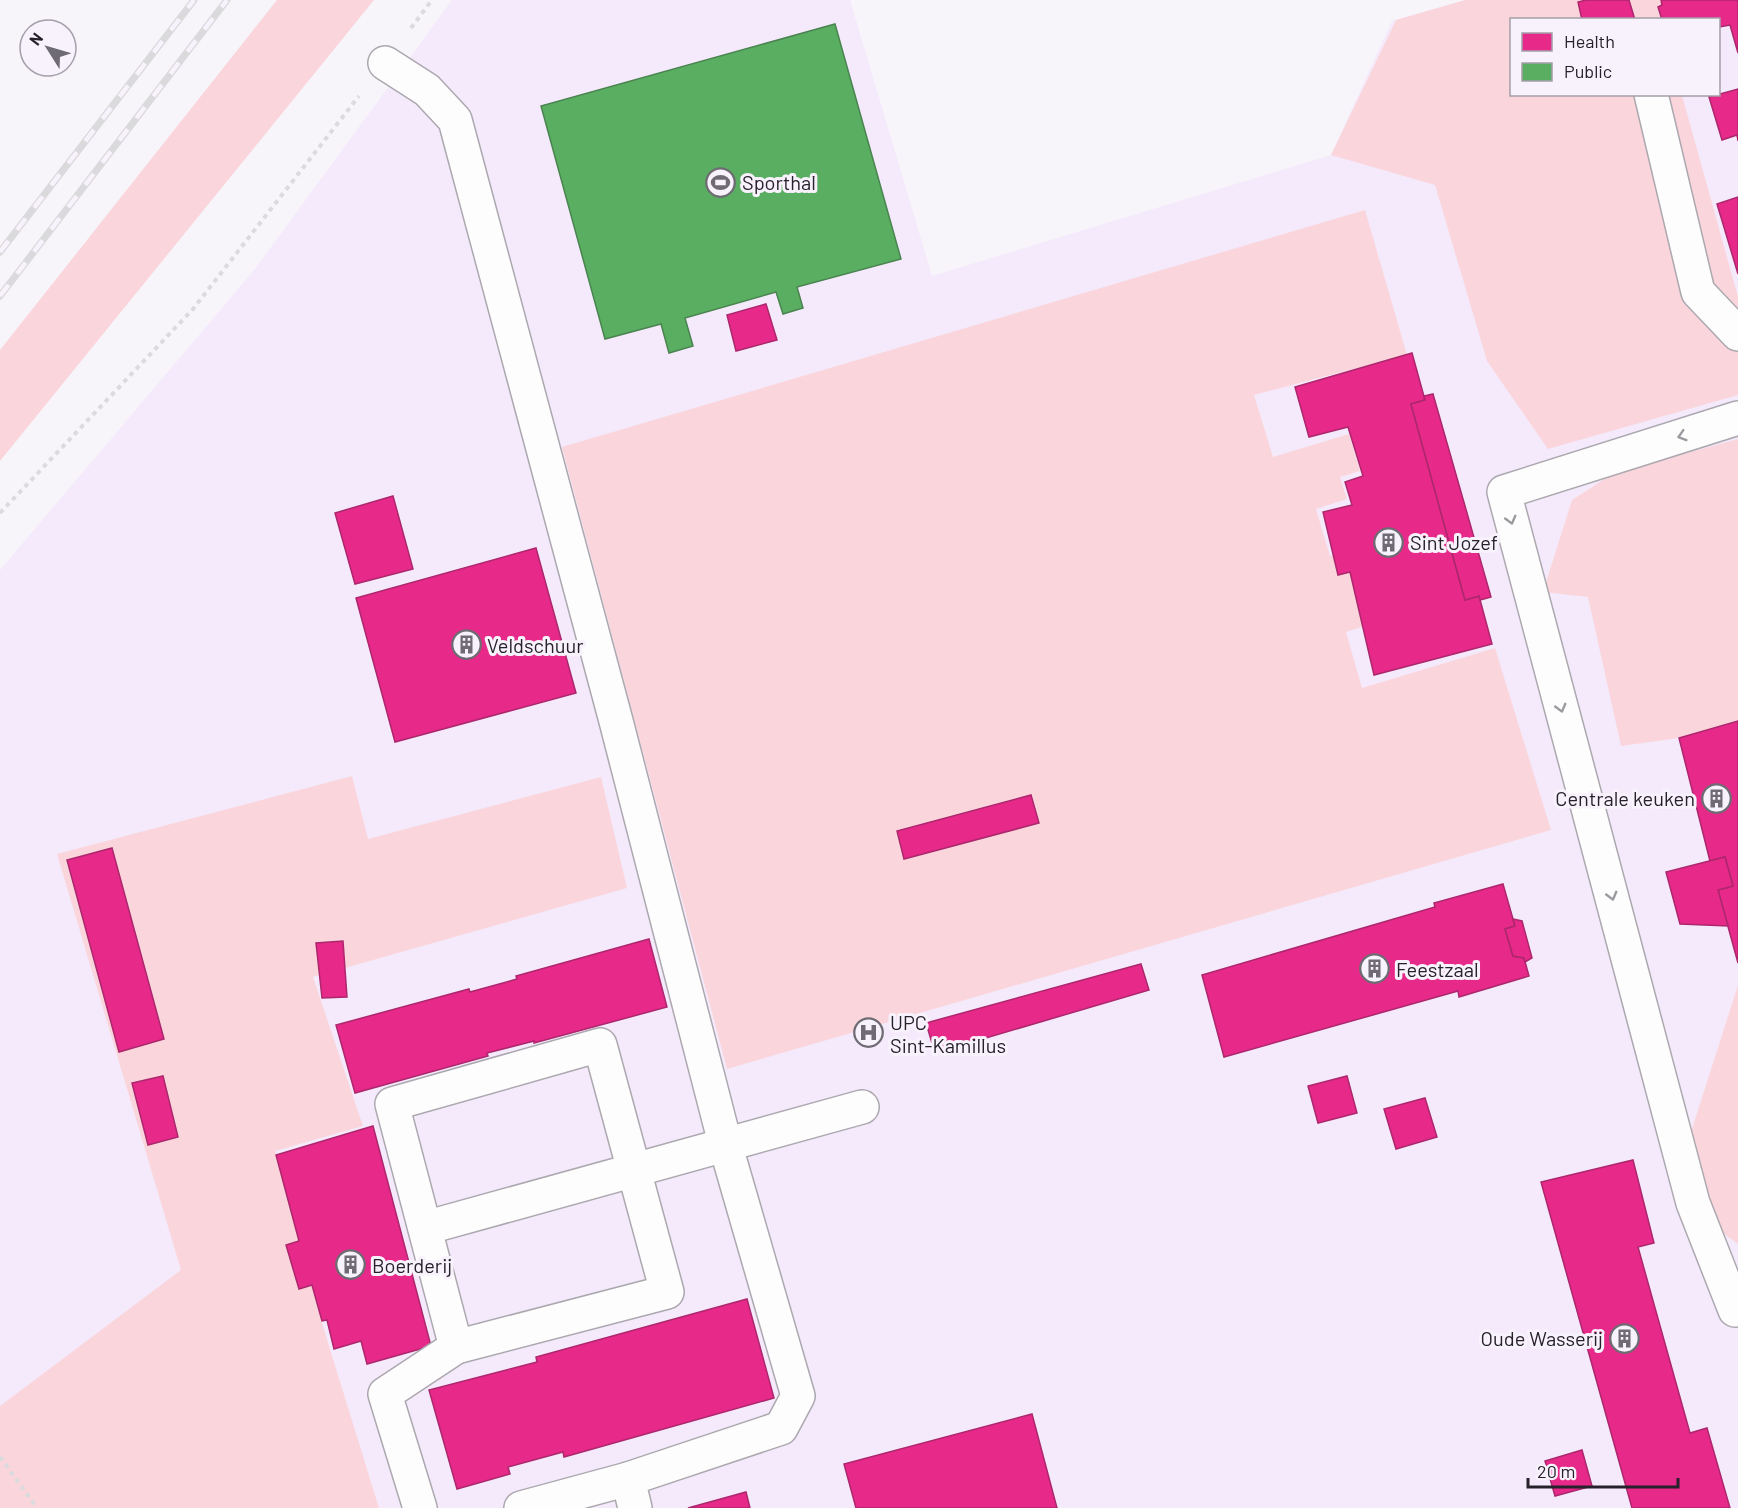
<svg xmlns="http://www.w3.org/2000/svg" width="1738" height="1508" font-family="Barlow,sans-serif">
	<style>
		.built { fill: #f4eafb; fill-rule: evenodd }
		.green { fill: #fad6dc }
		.health { fill: #e7298a; stroke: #ad276d; stroke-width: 1.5 }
		.public { fill: #5aae61; stroke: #4a8450; stroke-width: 1.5 }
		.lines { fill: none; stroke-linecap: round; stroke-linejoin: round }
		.minor-casing { stroke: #aca8af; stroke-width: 36 }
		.path { stroke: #dbdadc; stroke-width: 4; stroke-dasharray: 4.5 4.5; stroke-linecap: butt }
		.minor { stroke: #fefdfe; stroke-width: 33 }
		.rail-casing { stroke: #dad9db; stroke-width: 7 }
		.rail { stroke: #f8f2fc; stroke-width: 4.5; stroke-dasharray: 14; stroke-linecap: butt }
		.oneway { stroke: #9d9a9f }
		.labels { text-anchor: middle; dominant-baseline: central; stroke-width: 6; stroke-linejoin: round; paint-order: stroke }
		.poi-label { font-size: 20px; fill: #26212a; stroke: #f8f2fc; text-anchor: start }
	</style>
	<rect width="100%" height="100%" fill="#f7f4fa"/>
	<path class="built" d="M452 0H850L932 276 1331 155 1392 21 1465 0H1738V1508H9L0 1495V570L255 269ZM1512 20H1718V94H1512Z"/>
	<g class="green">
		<path d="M277 0H374L0 461V350Z"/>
		<path d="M1465 0H1661L1662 5 1658 7 1661 19 1512 20V94L1682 95 1738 297V395L1548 449 1487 361 1435 185 1331 155 1396 20Z"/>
		<path d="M1365 210 1407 355 1254 395 1273 457 1349 434 1360 471 1340 477 1347 499 1316 509 1330 556 1376 541 1399 615 1346 632 1362 688 1495 648 1551 830 727 1069 562 447Z"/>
		<path d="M1738 439V721L1679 738 1621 746 1588 597 1543 592 1572 500 1614 473Z"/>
		<path d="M352 776 368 839 601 777 627 888 313 977 363 1126 275 1151 325 1333 379 1508H0V1406L181 1270 57 854Z"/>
		<path d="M1738 985V1244L1716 1228 1691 1132Z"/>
	</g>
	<g class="health">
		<path d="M1586 0H1629L1635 20H1582L1578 2Z"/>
		<path d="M1661 0H1738V53L1730 25 1719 27 1718 32V20H1662L1658 7 1662 5Z"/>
		<path d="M1738 89V141L1737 135 1722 140 1709 97Z"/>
		<path d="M1738 197V274L1717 204Z"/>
		<path d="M766 304 777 340 736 351 727 315Z"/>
		<path d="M1412 353 1425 400 1411 404 1465 600 1479 596 1492 644 1374 675 1350 572 1338 575 1323 512 1352 505 1345 482 1363 476 1348 427 1309 437 1295 387Z"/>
		<path d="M1433 394 1491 597 1480 600 1479 596 1465 600 1411 404 1425 400 1424 396Z"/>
		<path d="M393 496 413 569 355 584 335 513Z"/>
		<path d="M536 548 576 693 395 742 356 598Z"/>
		<path d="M1738 721V963L1718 890 1733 886 1725 857 1710 861 1679 738Z"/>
		<path d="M1031 795 1039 823 904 859 897 831Z"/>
		<path d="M112 848 164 1039 119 1052 67 860Z"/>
		<path d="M1725 857 1733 886 1718 890 1728 926 1680 924 1666 872Z"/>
		<path d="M1503 884 1515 926 1505 929 1513 956 1524 958 1529 976 1459 997 1458 991 1224 1057 1202 975 1435 907 1434 903Z"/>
		<path d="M1513 919 1522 921 1532 958 1525 962 1524 958 1513 956 1505 929 1515 926Z"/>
		<path d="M649 939 667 1007 534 1043V1041L487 1053 488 1056 355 1093 336 1025 469 989 470 992 517 979 516 976Z"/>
		<path d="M343 941 347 997 322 998 316 943Z"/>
		<path d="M1141 964 1149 990 935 1053 926 1023Z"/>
		<path d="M163 1076 178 1137 148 1145 132 1083Z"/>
		<path d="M1347 1076 1357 1113 1318 1123 1308 1086Z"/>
		<path d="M1425 1098 1437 1137 1396 1149 1384 1109Z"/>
		<path d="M373 1126 431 1346 367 1364 361 1341 334 1349 327 1320 322 1321 312 1285 299 1289 286 1245 299 1241 276 1155Z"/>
		<path d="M1633 1160 1654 1243 1638 1247 1690 1433 1707 1428 1730 1508H1632L1541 1182Z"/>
		<path d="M747 1299 774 1398 564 1457 563 1452 508 1467 510 1474 457 1489 429 1390 537 1362 536 1357Z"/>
		<path d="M1032 1414 1057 1508H856L844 1464Z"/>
		<path d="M1582 1450 1592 1486 1555 1496 1545 1461Z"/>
		<path d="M746 1492 750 1508H688Z"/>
	</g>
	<path class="public" d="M835 24 901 259 797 287 803 308 783 314 776 292 685 318 693 346 669 353 661 324 605 339 541 106Z"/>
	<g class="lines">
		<defs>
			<g id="minor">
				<path d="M385 63 427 90 455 120 616 721 726 1147 798 1396 781 1428 628 1479 635 1508"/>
				<path d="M1651 94 1698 292 1738 334"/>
				<path d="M1738 418 1504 492 1693 1203 1735 1310 1738 1309"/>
				<path d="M600 1045 667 1292 456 1347 392 1104Z"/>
				<path d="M425 1228 862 1107"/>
				<path d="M420 1508 385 1394 456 1347"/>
				<path d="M521 1508 628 1479"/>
			</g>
		</defs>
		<use href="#minor" class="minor-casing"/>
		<g class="path">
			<path d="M411 28 432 0"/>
			<path d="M0 513 193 309 359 96"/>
			<path d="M0 1457 37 1508"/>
		</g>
		<use href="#minor" class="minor"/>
		<defs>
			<g id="rail">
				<path d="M0 252 194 0"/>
				<path d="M0 296 227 0"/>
			</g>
		</defs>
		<use href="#rail" class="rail-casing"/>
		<use href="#rail" class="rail"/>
	</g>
	<defs><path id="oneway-chevron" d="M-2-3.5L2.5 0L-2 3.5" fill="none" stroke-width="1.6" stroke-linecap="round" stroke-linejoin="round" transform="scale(1.5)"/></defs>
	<g class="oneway">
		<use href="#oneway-chevron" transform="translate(1682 436) rotate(163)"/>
		<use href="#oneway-chevron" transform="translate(1511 520) rotate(75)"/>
		<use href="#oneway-chevron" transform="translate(1561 708) rotate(75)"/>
		<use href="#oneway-chevron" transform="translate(1612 896) rotate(75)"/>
	</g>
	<defs>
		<symbol id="stadium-ring" viewBox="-11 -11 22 22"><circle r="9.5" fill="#f8f2fc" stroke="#6f6b73" stroke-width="1.5"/><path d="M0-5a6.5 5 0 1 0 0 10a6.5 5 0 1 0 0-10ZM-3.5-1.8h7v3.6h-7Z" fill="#6f6b73"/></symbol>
		<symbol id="building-ring" viewBox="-11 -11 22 22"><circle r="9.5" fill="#f8f2fc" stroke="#6f6b73" stroke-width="1.5"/><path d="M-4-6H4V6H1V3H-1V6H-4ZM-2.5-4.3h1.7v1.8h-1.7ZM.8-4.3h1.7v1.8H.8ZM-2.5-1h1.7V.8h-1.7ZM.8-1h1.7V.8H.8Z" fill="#6f6b73"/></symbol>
		<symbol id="hospital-ring" viewBox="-11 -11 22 22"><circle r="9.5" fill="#f8f2fc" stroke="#6f6b73" stroke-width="1.5"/><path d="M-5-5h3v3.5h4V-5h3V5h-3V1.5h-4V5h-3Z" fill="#6f6b73"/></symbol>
	</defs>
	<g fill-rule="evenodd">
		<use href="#stadium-ring" x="704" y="166" width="33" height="33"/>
		<use href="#building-ring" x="1372" y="526" width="33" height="33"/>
		<use href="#building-ring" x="450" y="628" width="33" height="33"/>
		<use href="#building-ring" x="1700" y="782" width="33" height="33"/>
		<use href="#building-ring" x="1358" y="952" width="33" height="33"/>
		<use href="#hospital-ring" x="852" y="1016" width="33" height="33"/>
		<use href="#building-ring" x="334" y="1248" width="33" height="33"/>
		<use href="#building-ring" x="1608" y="1322" width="33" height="33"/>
	</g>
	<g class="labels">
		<g class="poi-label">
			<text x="742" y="182">Sporthal</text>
			<text x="1410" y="542">Sint Jozef</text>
			<text x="487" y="645">Veldschuur</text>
			<text x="1695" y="798" text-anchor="end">Centrale keuken</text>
			<text x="1396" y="969">Feestzaal</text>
			<text x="890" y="1022">UPC<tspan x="890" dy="23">Sint-Kamillus</tspan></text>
			<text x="372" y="1265">Boerderij</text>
			<text x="1603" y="1338" text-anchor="end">Oude Wasserij</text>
		</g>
	</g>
	<rect x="1510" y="18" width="210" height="78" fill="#f8f2fc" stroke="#a49ea8" stroke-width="1.5"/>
	<rect x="1522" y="33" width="30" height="18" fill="#e7298a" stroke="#a49ea8" stroke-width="1.5"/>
	<text x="1564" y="48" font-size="18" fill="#26212a">Health</text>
	<rect x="1522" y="63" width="30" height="18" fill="#5aae61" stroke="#a49ea8" stroke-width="1.5"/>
	<text x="1564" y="78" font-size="18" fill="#26212a">Public</text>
	<g transform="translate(48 48) rotate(307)"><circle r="28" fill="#f8f2fc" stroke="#a49ea8" stroke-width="1.5"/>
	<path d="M0-4.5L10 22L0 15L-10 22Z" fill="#6f6b73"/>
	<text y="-9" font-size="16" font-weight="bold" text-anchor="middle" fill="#26212a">N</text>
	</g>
	<path d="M1528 1478v9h150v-9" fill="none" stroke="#26212a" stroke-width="3"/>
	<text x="1537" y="1478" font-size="18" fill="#26212a" stroke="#f8f2fc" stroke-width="4.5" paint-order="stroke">20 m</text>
</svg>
